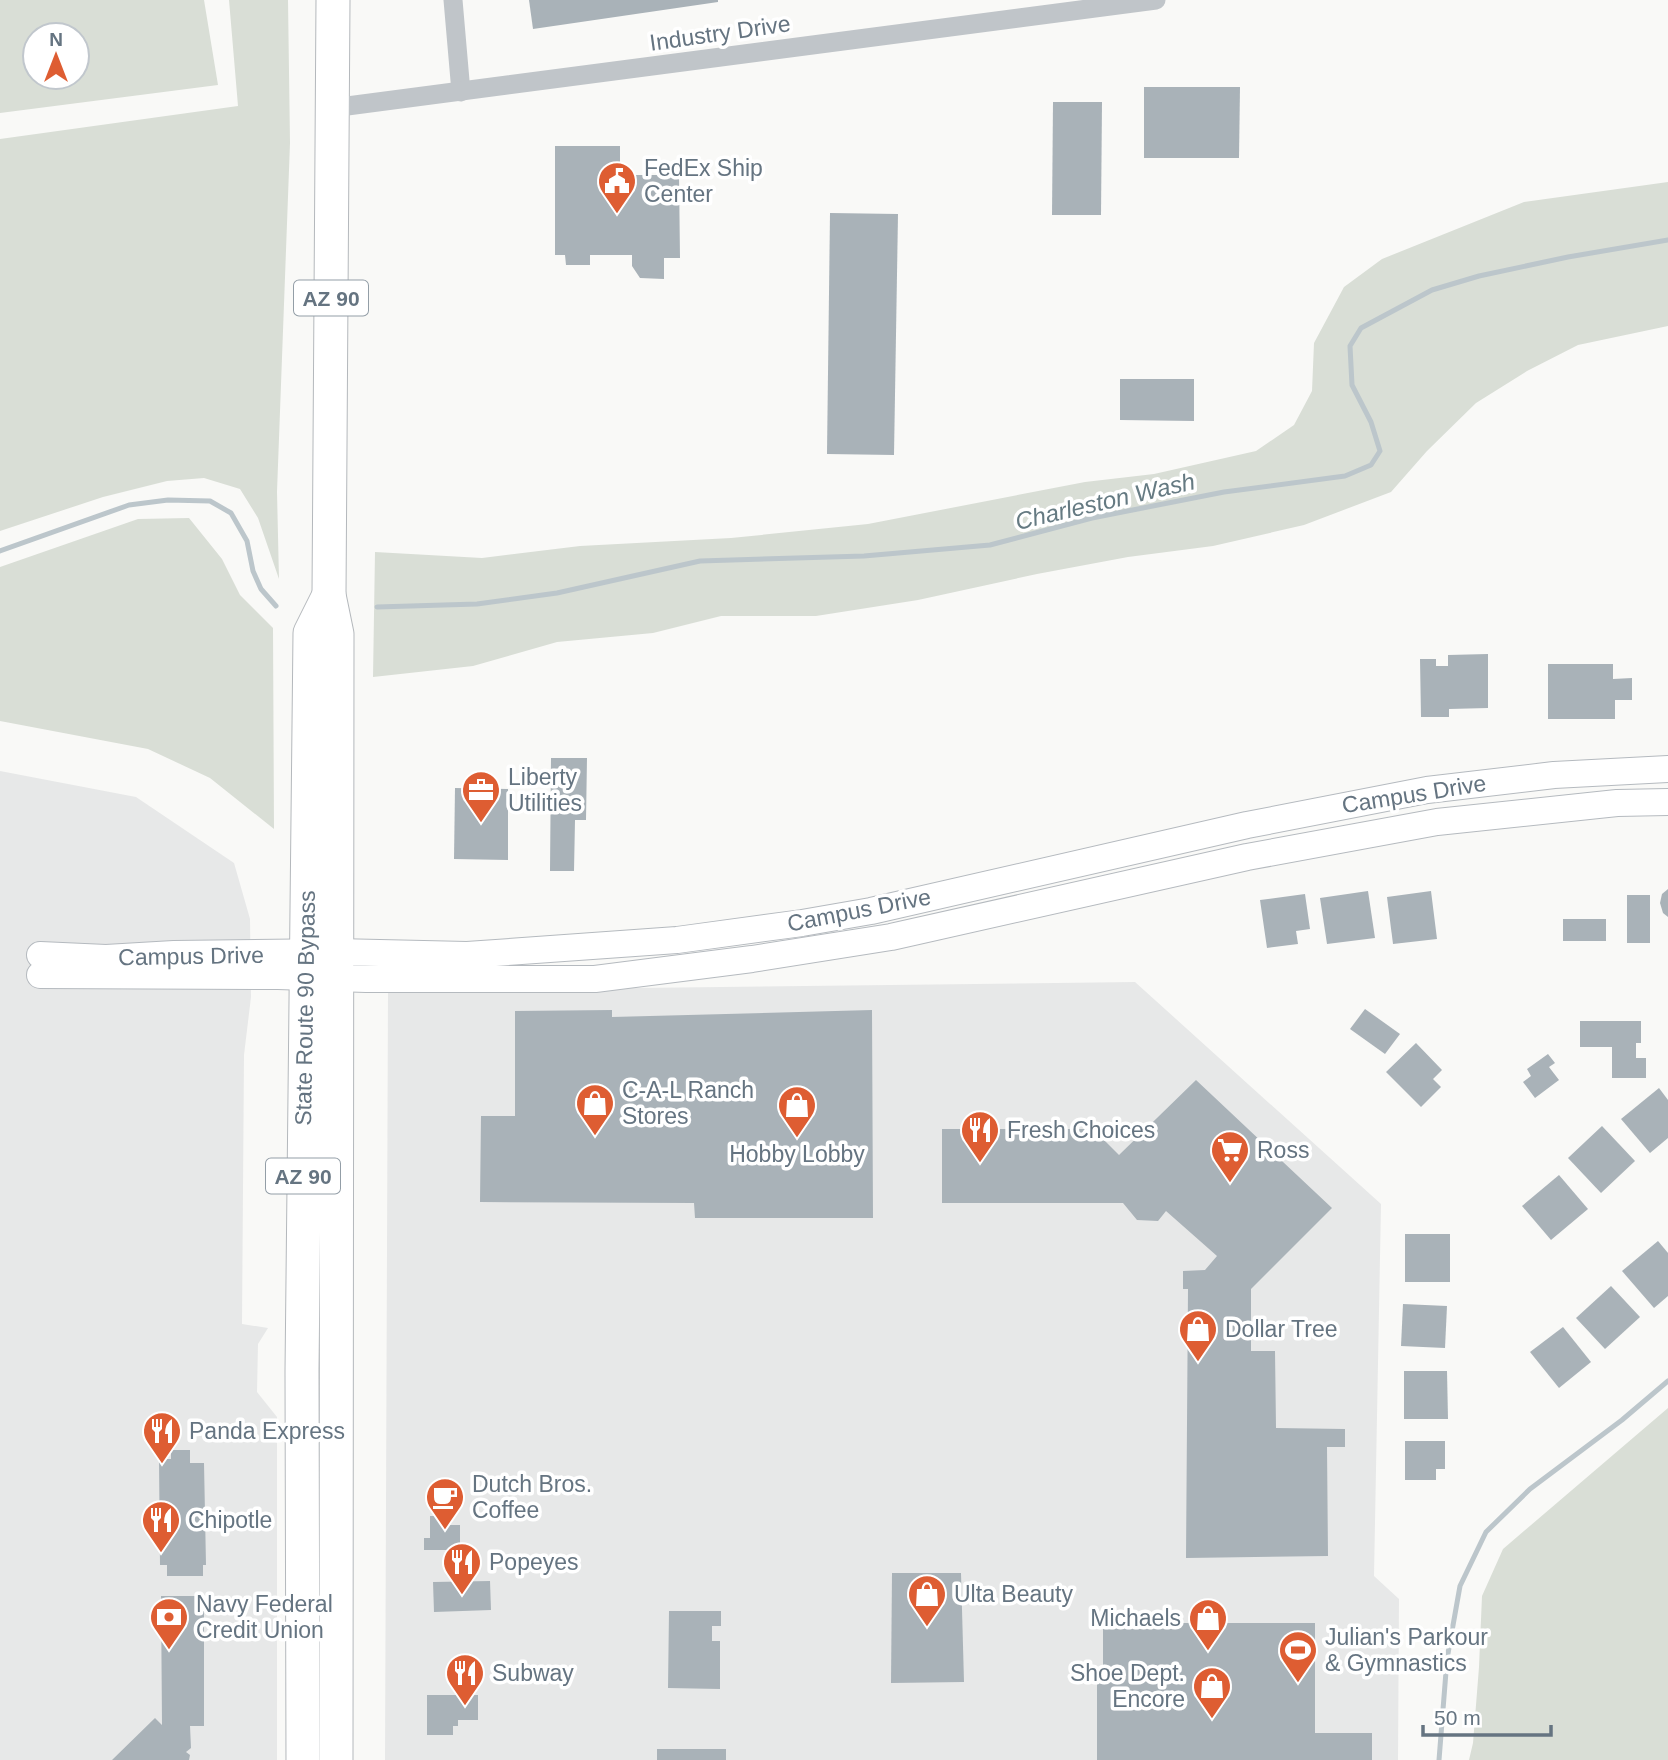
<svg xmlns="http://www.w3.org/2000/svg" width="1668" height="1760" font-family="Arial,sans-serif">
	<style>
		.built { fill: #e7e8e8 }
		.green { fill: #d9ded6; fill-rule: evenodd }
		.lines { fill: none; stroke-linecap: round; stroke-linejoin: round }
		.stream { stroke: #bcc6cb; stroke-width: 5 }
		.building { fill: #a9b2b8 }
		.secondary-casing { stroke: #b5babf; stroke-width: 28 }
		.highway-casing { stroke: #b4b8bc; stroke-width: 35 }
		.street { stroke: #c0c5c9; stroke-width: 19 }
		.secondary { stroke: #fff; stroke-width: 26 }
		.highway { stroke: #fff; stroke-width: 33 }
		.labels { text-anchor: middle; dominant-baseline: central; stroke-width: 7; stroke-linejoin: round; paint-order: stroke }
		.shield { fill: #fff; stroke: #939ea7; stroke-width: 2 }
		.shield-label { font-size: 21px; font-weight: bold; fill: #657481 }
		.street-label { font-size: 23px; fill: #657481; stroke: #fff }
		.poi-label { font-size: 23px; fill: #657481; stroke: #fff; text-anchor: start }
		.water-label { font-size: 24px; font-style: italic; fill: #657a82; stroke: #fff }
	</style>
	<rect width="100%" height="100%" fill="#f9f9f7"/>
	<g class="built">
		<path d="M0 771 136 797 234 863 250 919 251 997 244 1055 242 1324 268 1328 258 1344 257 1392 277 1417V1760H0Z"/>
		<path d="M1135 982 1381 1204 1374 1576 1399 1599 1398 1760H385L388 991Z"/>
	</g>
	<g class="green">
		<path d="M0 0H204L218 85 0 113ZM35 35H77V77H35Z"/>
		<path d="M229 0H288L290 143 277 492 279 579 258 518 240 489 204 478 167 481 103 497 0 531V139L238 106Z"/>
		<path d="M1668 182V326L1578 345 1527 371 1476 403 1427 451 1391 492 1304 525 1213 546 1128 557 1037 574 918 600 816 616H721L653 633 557 642 473 666 373 677 375 552 482 558 580 546 731 538 868 524 1085 482 1154 474 1256 451 1294 425 1312 391 1314 343 1344 287 1382 259 1524 202Z"/>
		<path d="M189 518 222 559 240 595 273 628 274 829 210 778 148 749 0 721V567L138 519Z"/>
		<path d="M1668 1408V1760H1469L1473 1743 1479 1667 1482 1596 1503 1549Z"/>
	</g>
	<g class="lines">
		<g class="stream">
			<path d="M0 551 129 505 168 500 210 501 231 513 247 541 253 571 261 589 276 606"/>
			<path d="M377 607 477 604 557 593 700 561 864 556 990 545 1092 518 1224 492 1345 476 1371 465 1380 451 1371 422 1352 385 1350 346 1361 328 1432 290 1479 276 1568 257 1668 240"/>
			<path d="M1439 1760 1447 1659 1460 1586 1486 1532 1530 1489 1622 1420 1668 1381"/>
		</g>
	</g>
	<g class="building">
		<path d="M529 0H718V2L533 29Z"/>
		<path d="M1144 87H1240L1239 158H1144Z"/>
		<path d="M1053 102H1102L1101 215H1052Z"/>
		<path d="M555 146H620V175H679L680 258H664V279L640 278 632 266V255H590V265H566L565 255H555Z"/>
		<path d="M830 213 898 214 894 455 827 454Z"/>
		<path d="M1120 379H1194V421L1120 420Z"/>
		<path d="M1488 654V708L1449 709V717H1421L1420 659H1436V666H1448V655Z"/>
		<path d="M1548 664H1613V679L1632 678V700H1615V719H1548Z"/>
		<path d="M551 758H587L586 820H575L574 871H550Z"/>
		<path d="M455 788 508 789V860L454 859Z"/>
		<path d="M1668 889V917L1663 913 1660 903 1662 894Z"/>
		<path d="M1368 891 1375 938 1327 944 1320 898Z"/>
		<path d="M1431 891 1437 939 1393 944 1387 897Z"/>
		<path d="M1305 894 1310 929 1296 931 1298 944 1267 948 1260 900Z"/>
		<rect x="1627" y="895" width="23" height="48"/>
		<rect x="1563" y="919" width="43" height="22"/>
		<path d="M1365 1009 1400 1034 1385 1054 1350 1029Z"/>
		<path d="M612 1010V1017L872 1010 873 1218H695L694 1203 480 1202 481 1116H515V1011Z"/>
		<path d="M1580 1021H1641V1043H1636V1058H1646V1078H1612V1047H1580Z"/>
		<path d="M1416 1043 1442 1070 1433 1079 1441 1087 1421 1107 1386 1072Z"/>
		<path d="M1548 1054 1555 1063 1549 1067 1559 1080 1535 1098 1523 1082 1531 1076 1527 1069Z"/>
		<path d="M1196 1080 1332 1208 1251 1289V1351H1275L1276 1428 1345 1429V1447H1327L1328 1556 1186 1558 1188 1289H1183V1271L1205 1270 1217 1256 1166 1211 1158 1221 1137 1220 1123 1203H942V1129H1093L1119 1155Z"/>
		<path d="M1659 1088 1668 1100V1138L1650 1153 1621 1119Z"/>
		<path d="M1602 1126 1635 1161 1601 1193 1568 1158Z"/>
		<path d="M1559 1175 1588 1209 1551 1240 1522 1206Z"/>
		<rect x="1405" y="1234" width="45" height="48"/>
		<path d="M1658 1241 1668 1253V1296L1654 1308 1622 1271Z"/>
		<path d="M1611 1286 1640 1317 1605 1349 1576 1318Z"/>
		<path d="M1403 1304 1447 1306 1445 1348 1401 1346Z"/>
		<path d="M1563 1327 1591 1362 1559 1388 1530 1352Z"/>
		<path d="M1404 1371H1447L1448 1419H1404Z"/>
		<path d="M1405 1441H1445V1469H1436V1480H1405Z"/>
		<path d="M171 1450H190V1463H204L206 1565H203V1576H167V1565H160L159 1459H171Z"/>
		<path d="M430 1516H446V1525H460V1546H450V1550H424V1538H430Z"/>
		<path d="M892 1573H961L964 1682 891 1683Z"/>
		<path d="M490 1581 491 1610 434 1612 433 1582Z"/>
		<path d="M161 1596H204V1726H190L191 1748 186 1752 190 1755 189 1760H112L155 1718 162 1725Z"/>
		<path d="M669 1611H721V1626H712V1641H720V1689L668 1688Z"/>
		<path d="M1103 1623H1315V1733H1372V1760H1097V1672H1103Z"/>
		<path d="M427 1695H478V1720H458V1726H453V1735H427Z"/>
		<rect x="657" y="1749" width="69" height="11"/>
	</g>
	<g class="lines">
		<defs>
			<g id="secondary">
				<path d="M40 955 106 958 174 954 336 952 467 955 677 940 802 923 871 911 1247 825 1427 790 1554 775 1668 769"/>
				<path d="M40 975 278 976 366 979H595L752 959 891 937 1247 857 1437 822 1617 803 1668 802"/>
			</g>
			<g id="highway">
				<path d="M333 0 329 595 337 634 336 1760"/>
				<path d="M303 1760 302 1371 310 633 329 595"/>
			</g>
		</defs>
		<use href="#secondary" class="secondary-casing"/>
		<use href="#highway" class="highway-casing"/>
		<g class="street">
			<path d="M453 0 461 92"/>
			<path d="M332 108 1156 0"/>
		</g>
		<use href="#secondary" class="secondary"/>
		<use href="#highway" class="highway"/>
	</g>
	<defs>
		<symbol id="civic-pin" viewBox="-11 -11 22 30"><path d="M0 17L-7.5 6A9.5 9.5 0 1 1 7.5 6Z" fill="#de5d32" stroke="#fff"/><path d="M-.6-6.5H3V-4.5H.6V-3L4-1V1h2V6H-6V1h2V-1L-.6-3ZM-1.2 2.5V6h2.4V2.5Z" fill="#fff"/></symbol>
		<symbol id="office-pin" viewBox="-11 -11 22 30"><path d="M0 17L-7.5 6A9.5 9.5 0 1 1 7.5 6Z" fill="#de5d32" stroke="#fff"/><path d="M-6-3h4V-5.5h4V-3h4V5H-6ZM-1-4.5V-3h2v-1.5ZM-6 0V1H6V0Z" fill="#fff"/></symbol>
		<symbol id="shop-pin" viewBox="-11 -11 22 30"><path d="M0 17L-7.5 6A9.5 9.5 0 1 1 7.5 6Z" fill="#de5d32" stroke="#fff"/><path d="M-5-2.5h2.3a2.7 3.5 0 0 1 5.4 0H5L5.5 6h-11ZM-1.5-2.5h3a1.5 2.3 0 0 0-3 0Z" fill="#fff"/></symbol>
		<symbol id="restaurant-pin" viewBox="-11 -11 22 30"><path d="M0 17L-7.5 6A9.5 9.5 0 1 1 7.5 6Z" fill="#de5d32" stroke="#fff"/><path d="M-5-6h1v4h1v-4h1v4h1v-4h1v5L-1.5 .5V6h-2V.5L-5-1ZM5-6V6H3V1.5H1.5Q1.5-4 5-6Z" fill="#fff"/></symbol>
		<symbol id="supermarket-pin" viewBox="-11 -11 22 30"><path d="M0 17L-7.5 6A9.5 9.5 0 1 1 7.5 6Z" fill="#de5d32" stroke="#fff"/><path d="M-6-5.5h2.5l.6 2H6L4.5 2H-2.5L-4.4-4H-6ZM-1.5 3.2a1.3 1.3 0 1 0 .1 0ZM3 3.2a1.3 1.3 0 1 0 .1 0Z" fill="#fff"/></symbol>
		<symbol id="cafe-pin" viewBox="-11 -11 22 30"><path d="M0 17L-7.5 6A9.5 9.5 0 1 1 7.5 6Z" fill="#de5d32" stroke="#fff"/><path d="M-5.5-4.5H6V0H3Q3 3.5 0 3.5H-2.5Q-5.5 3.5-5.5 0ZM3-3.2v2h1.7v-2ZM-6 4.5H4V6H-6Z" fill="#fff"/></symbol>
		<symbol id="bank-pin" viewBox="-11 -11 22 30"><path d="M0 17L-7.5 6A9.5 9.5 0 1 1 7.5 6Z" fill="#de5d32" stroke="#fff"/><path d="M-6-4H6V4H-6ZM0-2.3a2.3 2.3 0 1 0 0 4.6a2.3 2.3 0 1 0 0-4.6Z" fill="#fff"/></symbol>
		<symbol id="stadium-pin" viewBox="-11 -11 22 30"><path d="M0 17L-7.5 6A9.5 9.5 0 1 1 7.5 6Z" fill="#de5d32" stroke="#fff"/><path d="M0-5a6.5 5 0 1 0 0 10a6.5 5 0 1 0 0-10ZM-3.5-1.8h7v3.6h-7Z" fill="#fff"/></symbol>
	</defs>
	<g fill-rule="evenodd">
		<use href="#civic-pin" x="595" y="159" width="44" height="60"/>
		<use href="#office-pin" x="459" y="768" width="44" height="60"/>
		<use href="#shop-pin" x="573" y="1081" width="44" height="60"/>
		<use href="#shop-pin" x="775" y="1083" width="44" height="60"/>
		<use href="#restaurant-pin" x="958" y="1108" width="44" height="60"/>
		<use href="#supermarket-pin" x="1208" y="1128" width="44" height="60"/>
		<use href="#shop-pin" x="1176" y="1307" width="44" height="60"/>
		<use href="#restaurant-pin" x="140" y="1409" width="44" height="60"/>
		<use href="#cafe-pin" x="423" y="1475" width="44" height="60"/>
		<use href="#restaurant-pin" x="139" y="1498" width="44" height="60"/>
		<use href="#restaurant-pin" x="440" y="1540" width="44" height="60"/>
		<use href="#shop-pin" x="905" y="1572" width="44" height="60"/>
		<use href="#bank-pin" x="147" y="1595" width="44" height="60"/>
		<use href="#shop-pin" x="1186" y="1596" width="44" height="60"/>
		<use href="#stadium-pin" x="1276" y="1628" width="44" height="60"/>
		<use href="#restaurant-pin" x="443" y="1651" width="44" height="60"/>
		<use href="#shop-pin" x="1190" y="1664" width="44" height="60"/>
	</g>
	<g class="labels">
		<g class="shield">
			<rect x="294" y="280.5" width="74" height="35" rx="5"/>
			<rect x="266" y="1158.5" width="74" height="35" rx="5"/>
		</g>
		<g class="shield-label">
			<text x="331" y="298">AZ 90</text>
			<text x="303" y="1176">AZ 90</text>
		</g>
		<g class="street-label">
			<text transform="translate(720 33) rotate(-8)">Industry Drive</text>
			<text transform="translate(1414 794) rotate(-9)">Campus Drive</text>
			<text transform="translate(859 910) rotate(-11)">Campus Drive</text>
			<text transform="translate(191 956) rotate(-1)">Campus Drive</text>
			<text transform="translate(305 1008) rotate(-89)">State Route 90 Bypass</text>
		</g>
		<g class="poi-label">
			<text x="644" y="168">FedEx Ship<tspan x="644" dy="26">Center</tspan></text>
			<text x="508" y="777">Liberty<tspan x="508" dy="26">Utilities</tspan></text>
			<text x="622" y="1090">C-A-L Ranch<tspan x="622" dy="26">Stores</tspan></text>
			<text x="1007" y="1130">Fresh Choices</text>
			<text x="1257" y="1150">Ross</text>
			<text x="797" y="1154" text-anchor="middle">Hobby Lobby</text>
			<text x="1225" y="1329">Dollar Tree</text>
			<text x="189" y="1431">Panda Express</text>
			<text x="472" y="1484">Dutch Bros.<tspan x="472" dy="26">Coffee</tspan></text>
			<text x="188" y="1520">Chipotle</text>
			<text x="489" y="1562">Popeyes</text>
			<text x="954" y="1594">Ulta Beauty</text>
			<text x="196" y="1604">Navy Federal<tspan x="196" dy="26">Credit Union</tspan></text>
			<text x="1181" y="1618" text-anchor="end">Michaels</text>
			<text x="1325" y="1637">Julian's Parkour<tspan x="1325" dy="26">&amp; Gymnastics</tspan></text>
			<text x="492" y="1673">Subway</text>
			<text x="1185" y="1673" text-anchor="end">Shoe Dept.<tspan x="1185" dy="26">Encore</tspan></text>
		</g>
		<g class="water-label">
			<text transform="translate(1105 501) rotate(-13)">Charleston Wash</text>
		</g>
	</g>
	<g transform="translate(56 56)"><circle r="33" fill="#ffffff" stroke="#c1c7cd" stroke-width="2"/>
	<path d="M0-5L12 26L0 18L-12 26Z" fill="#de5d32"/>
	<text y="-10" font-size="19" font-weight="bold" text-anchor="middle" fill="#657481">N</text>
	</g>
	<path d="M1423 1725v10h128v-10" fill="none" stroke="#657481" stroke-width="3.5"/>
	<text x="1434" y="1725" font-size="21" fill="#657481" stroke="#ffffff" stroke-width="5" paint-order="stroke">50 m</text>
</svg>
